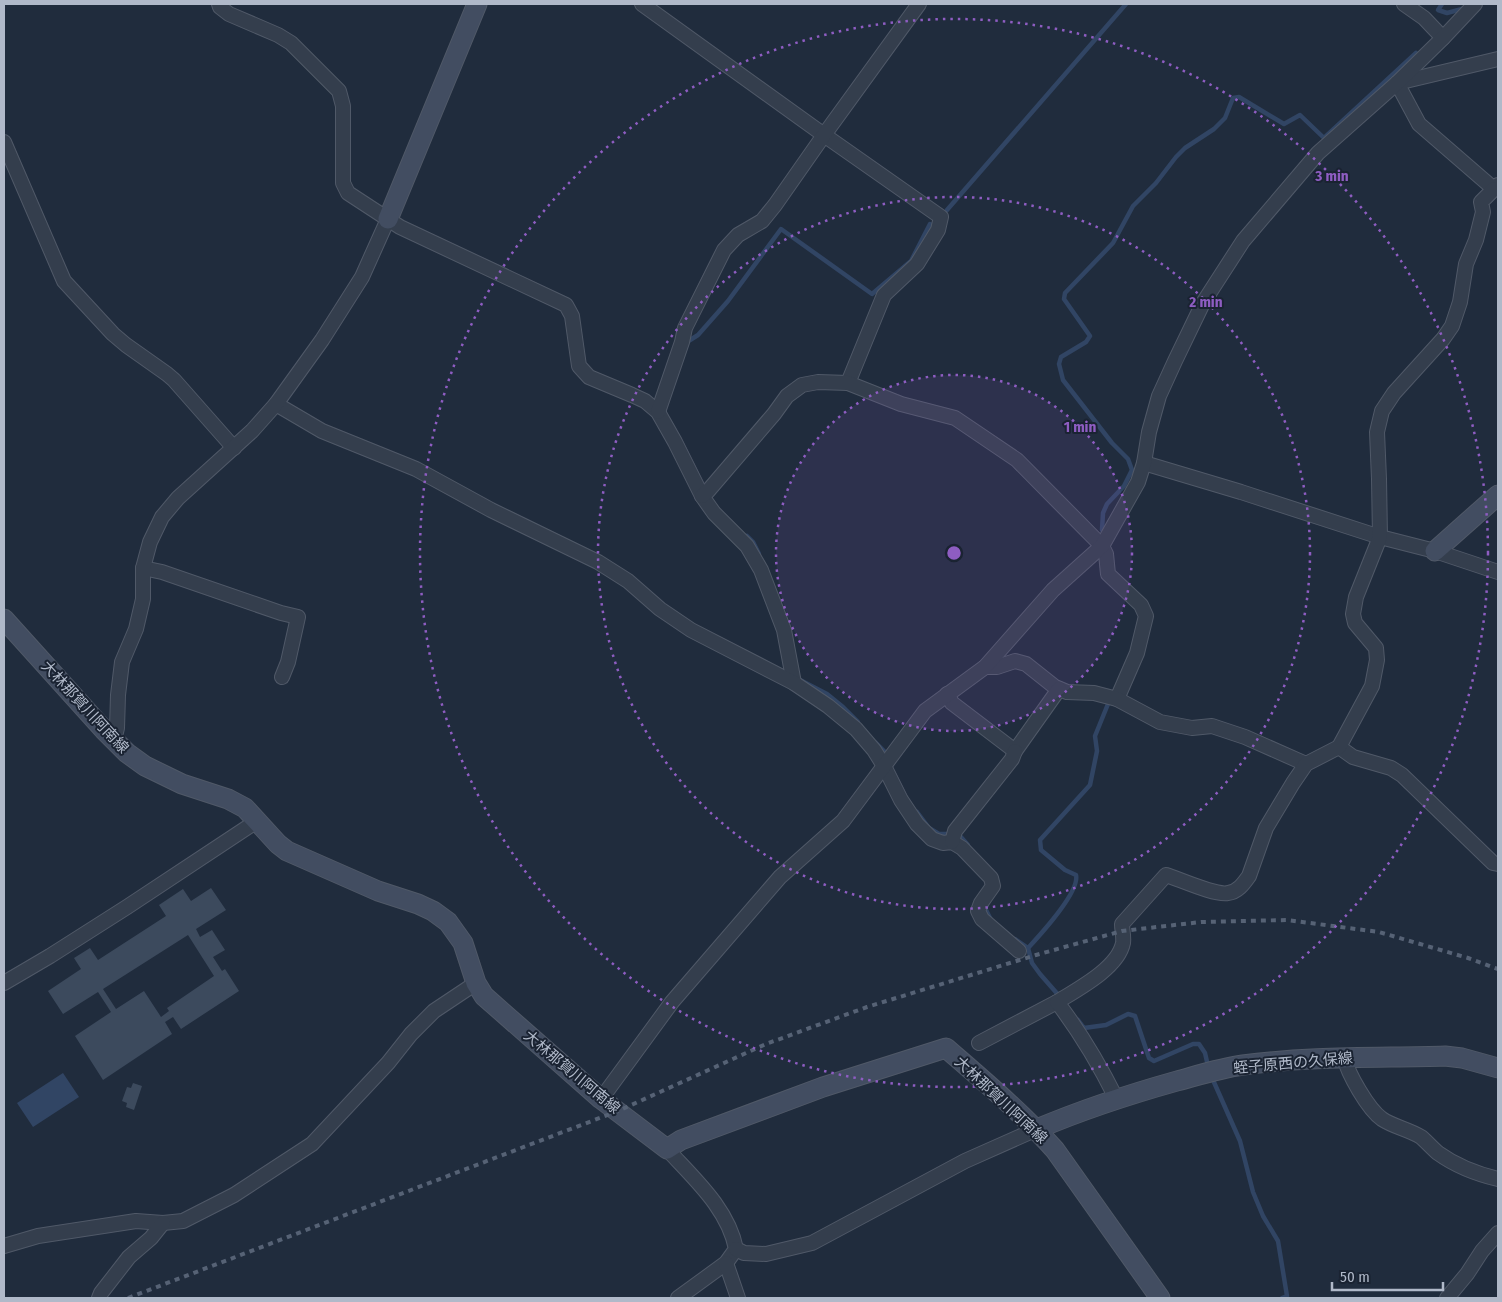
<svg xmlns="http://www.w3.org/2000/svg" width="1502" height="1302" font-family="'Fira Sans Condensed','Noto Sans JP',sans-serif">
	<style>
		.water { fill: #314564 }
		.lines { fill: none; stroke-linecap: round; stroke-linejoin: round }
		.stream { stroke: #314564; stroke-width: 4.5 }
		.building { fill: #3c4a5d; fill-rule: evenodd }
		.street-casing { stroke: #505968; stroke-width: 16 }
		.secondary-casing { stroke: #505968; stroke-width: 21 }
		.street { stroke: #343e4d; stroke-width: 14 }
		.secondary { stroke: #424d61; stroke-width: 19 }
		.rail { stroke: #566275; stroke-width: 4; stroke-dasharray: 5 5; stroke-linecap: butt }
		.ring { fill: none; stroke: #8e5dc2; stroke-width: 2.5; stroke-dasharray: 2.5 5 }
		.labels { text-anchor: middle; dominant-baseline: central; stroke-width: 4; stroke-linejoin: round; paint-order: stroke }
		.street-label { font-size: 15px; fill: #b0b9c9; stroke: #1a2332 }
		.centre { fill: #8e5dc2; stroke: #1a2332; stroke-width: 2.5 }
		.ring-label { font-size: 15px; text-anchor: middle; font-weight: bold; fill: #8e5dc2; stroke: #1a2332; stroke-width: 4; stroke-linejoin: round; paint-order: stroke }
	</style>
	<rect width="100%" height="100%" fill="#202c3d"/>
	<path class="water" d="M63 1073 79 1097 33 1127 17 1103Z"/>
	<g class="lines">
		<g class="stream">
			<path d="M1442 4 1438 10 1447 13 1462 9"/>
			<path d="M947 210 1126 4"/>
			<path d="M686 345 687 342 698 335 728 301 781 229 872 294 911 261 930 224"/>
			<path d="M1102 530 1103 513 1107 504 1124 486 1132 470 1128 459 1112 443 1063 380 1059 364 1061 357 1086 342 1090 336 1064 299 1065 293 1113 243 1133 206 1156 183 1176 157 1185 148 1214 129 1225 118 1233 98 1239 97 1284 124 1300 115 1324 138 1416 53"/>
			<path d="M747 536 753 542 759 554"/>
			<path d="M800 680 827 694 843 707 858 722"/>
			<path d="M876 743 884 751"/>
			<path d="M917 812 929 828 939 834H951L960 836 968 845"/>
			<path d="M987 905 985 908 991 920"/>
			<path d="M1015 939 1028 948 1032 963 1040 974 1061 998"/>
			<path d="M1028 948C1040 935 1080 892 1076 875L1065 870 1041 850 1040 840 1090 785 1097 751 1095 736 1108 704"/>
			<path d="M1078 1020 1084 1028 1106 1025 1128 1014 1135 1016 1149 1058 1154 1061 1193 1044H1199L1205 1053 1208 1066"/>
			<path d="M1213 1080 1240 1141 1253 1192 1263 1216 1278 1241 1287 1296 1282 1298"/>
		</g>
	</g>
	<g class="building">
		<path d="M211 888 226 910 196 929 200 937 212 930 225 950 213 957 222 971 225 969 239 991 181 1029 173 1017 165 1022 172 1034 103 1080 75 1036 111 1012 98 992 63 1014 48 991 81 969 74 958 90 948 98 960 166 916 159 905 183 889 191 901ZM188 935 214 976 167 1008 169 1011 161 1017 144 991 116 1009 103 989Z"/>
		<path d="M133 1083 142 1086 134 1110 126 1107 127 1103 122 1101 127 1087 131 1088Z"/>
	</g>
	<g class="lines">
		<defs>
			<g id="street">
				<path d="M219 4 220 7 229 14 278 35 291 43 339 91 343 106V183L348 193 400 227 566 305 572 316 579 366 589 377 632 395 645 401 658 412 675 442 702 496 714 513 747 546 761 570 784 630 794 683"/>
				<path d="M642 4 824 135 941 217 938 230 917 264 884 295 848 383"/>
				<path d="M1404 4 1424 18 1443 38"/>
				<path d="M1498 59 1397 83 1419 124 1494 189 1498 185"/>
				<path d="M4 142 64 281 113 334 126 345 167 374 174 380 234 448"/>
				<path d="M276 404 322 431 416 469 491 510 598 562 628 581 660 609 691 630 794 683 828 706 856 729 874 750 884 766 901 800 917 824 932 839 943 843 952 842 962 848 991 878 993 886 981 903 978 911 982 919 1019 951"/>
				<path d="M658 412 682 342 685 328 724 250 738 235 762 221 775 205 824 135 919 4"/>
				<path d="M1144 463 1241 492 1380 537 1435 551 1498 572"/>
				<path d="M702 496 708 491 774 414 787 396 802 385 818 382 848 383 901 404 955 418 1017 460 1102 546 1106 554 1108 574 1141 605 1146 616 1137 653 1117 699"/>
				<path d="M143 568 162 572 281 613 298 617 288 662 282 677"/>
				<path d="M985 667H997L1015 661 1026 664 1055 687 1067 692 1094 693 1117 699 1160 722 1192 728 1212 726 1245 737 1306 764"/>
				<path d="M947 694 952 703 1015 751 1059 689"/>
				<path d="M114 740 117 728 118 695 122 662 136 629 143 599V568L150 542 162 517 178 498 252 431 276 404 322 340 362 277 388 219"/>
				<path d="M1339 747 1353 757 1391 768 1402 775 1493 863 1498 864"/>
				<path d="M952 842 955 831 1012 759 1015 751"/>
				<path d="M4 983 50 956 127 907 257 821"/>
				<path d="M979 1043 1057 1002"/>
				<path d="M1344 1057C1348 1074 1368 1109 1382 1119 1394 1127 1408 1129 1421 1137 1427 1142 1432 1148 1438 1153 1456 1166 1477 1174 1498 1179"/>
				<path d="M1116 1098C1099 1064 1080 1032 1057 1002 1078 989 1118 968 1123 943 1124 937 1122 930 1122 924L1166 875C1179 879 1216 896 1228 893 1238 892 1244 883 1249 876L1266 828 1293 783 1306 764 1339 747 1372 686 1377 660 1376 648 1355 623 1353 614 1356 597 1380 537 1379 479 1377 432 1382 411 1394 393 1443 339 1452 326 1460 302 1466 264 1476 240 1483 212 1481 202 1494 189"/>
				<path d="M601 1099 672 1002 780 877 843 821 925 711 985 667 1053 590 1102 546 1138 482 1144 463 1149 432 1159 396 1175 361 1203 303 1243 241 1318 153 1397 83 1443 38 1475 4"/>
				<path d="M667 1149C693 1178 728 1208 736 1249L726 1263 678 1298"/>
				<path d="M4 1246 38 1236 136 1221 163 1223 183 1221 234 1195 312 1144 388 1063 411 1034 434 1011 476 983"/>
				<path d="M736 1249 744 1253 766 1254 812 1243 965 1161 1037 1129"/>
				<path d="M726 1263 738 1298"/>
				<path d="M99 1298 101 1293 129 1257 151 1238 163 1223"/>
				<path d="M1447 1298 1467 1274 1482 1251 1498 1233"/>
			</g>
			<g id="secondary">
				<path d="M388 219 477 4"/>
				<path d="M1435 551 1498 495"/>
				<path d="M4 619 104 730 127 753 145 766 182 784 228 799 245 808 278 844 287 851 378 891 418 904 433 911 448 922 463 943 476 983 484 996 601 1099 667 1149 681 1140 823 1087 946 1048C984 1081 1022 1113 1055 1150L1160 1298"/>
				<path d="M1037 1129C1084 1109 1127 1095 1177 1081 1199 1075 1221 1068 1243 1065 1310 1056 1377 1058 1445 1056L1462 1058 1498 1068"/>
			</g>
		</defs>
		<use href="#street" class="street-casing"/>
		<use href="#secondary" class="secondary-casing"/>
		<use href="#street" class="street"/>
		<use href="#secondary" class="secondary"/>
		<path class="rail" d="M128 1298 618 1111 766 1044 867 1007 1036 955 1122 931 1201 922 1287 920 1379 932 1468 958 1498 969"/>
	</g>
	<circle cx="954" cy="553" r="178" fill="#8e5dc2" fill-opacity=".12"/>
	<g class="ring">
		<circle cx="954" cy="553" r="178"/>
		<circle cx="954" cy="553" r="356"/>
		<circle cx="954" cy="553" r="534"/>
	</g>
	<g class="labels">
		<g class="street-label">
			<text transform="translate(85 707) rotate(47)">大林那賀川阿南線</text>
			<text transform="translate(1293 1063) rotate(-5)">蛭子原西の久保線</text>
			<text transform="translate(572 1072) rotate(40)">大林那賀川阿南線</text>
			<text transform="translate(1001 1100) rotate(43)">大林那賀川阿南線</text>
		</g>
	</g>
	<circle cx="954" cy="553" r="8" class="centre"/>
	<g class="ring-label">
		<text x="1332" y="181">3 min</text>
		<text x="1206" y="307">2 min</text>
		<text x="1080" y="432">1 min</text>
	</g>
	<rect width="1502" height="1302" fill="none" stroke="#b0b9c9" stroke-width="10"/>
	<path d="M1332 1282v8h111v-8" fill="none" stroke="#b0b9c9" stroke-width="2.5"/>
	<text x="1340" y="1282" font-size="15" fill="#b0b9c9" stroke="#1a2332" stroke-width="4" paint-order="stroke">50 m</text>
</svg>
